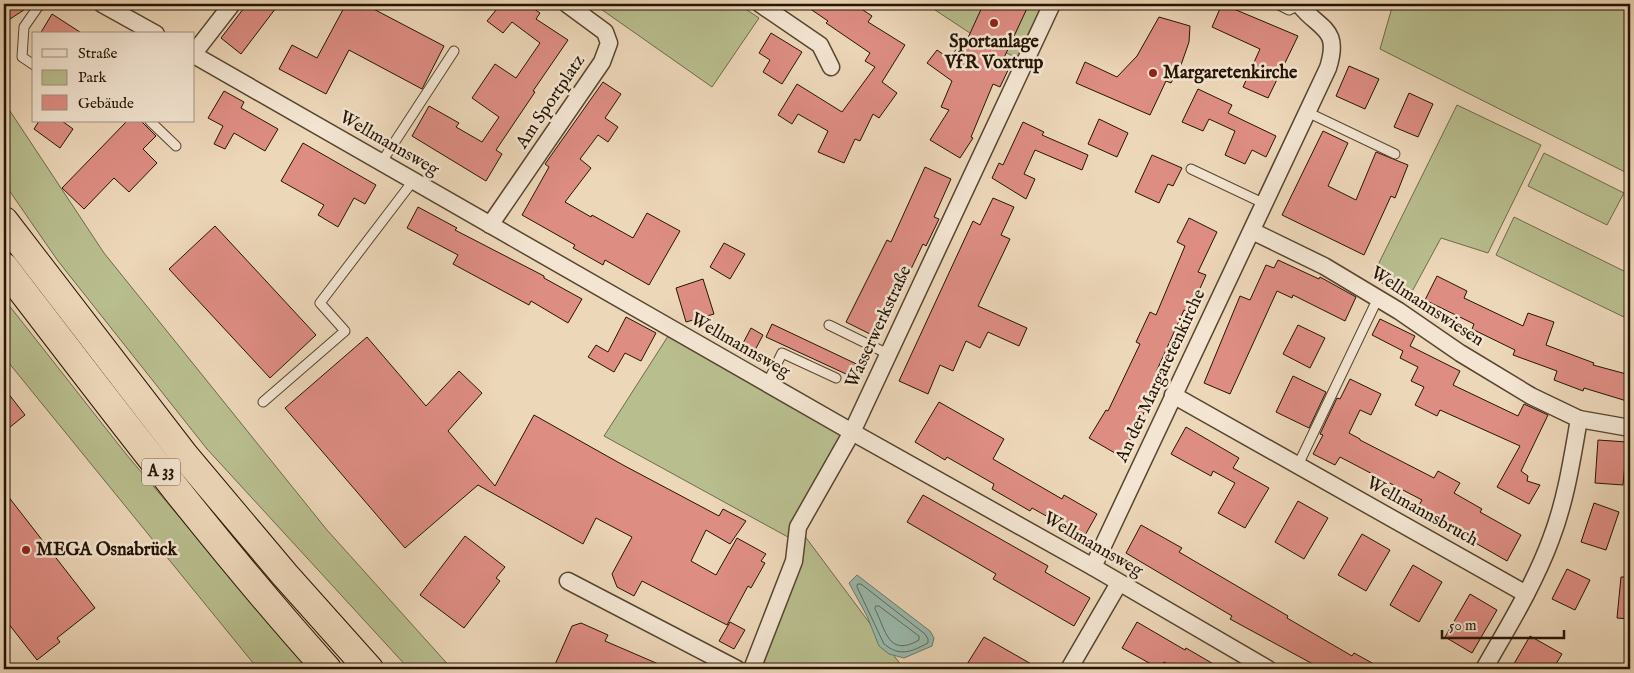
<svg xmlns="http://www.w3.org/2000/svg" width="1634" height="673" font-family="'IM FELL English',serif">
	<style>
		.green { fill: #b9be8f; stroke: #6f6949 }
		.water { fill: #99baae; stroke: #6b786a }
		.lines { fill: none; stroke-linecap: round; stroke-linejoin: round }
		.shore { stroke: #5f6758; stroke-width: 1 }
		.building { fill: #de8d83; stroke: #251403 }
		.lane-casing { stroke: #574530; stroke-width: 11 }
		.street-casing { stroke: #574530; stroke-width: 19 }
		.highway-casing { stroke: #251403; stroke-width: 30 }
		.lane { stroke: #f3e5d2; stroke-width: 9 }
		.street { stroke: #f3e5d2; stroke-width: 16 }
		.highway { stroke: #edd7b9; stroke-width: 28 }
		.poi-dot { fill: #8f2418; stroke: #f3e5d2; stroke-width: 2 }
		.labels { text-anchor: middle; dominant-baseline: central; stroke-width: 5; stroke-linejoin: round; paint-order: stroke }
		.shield { fill: #f3e5d2; stroke: #635341; stroke-width: 1 }
		.shield-label { font-size: 16px; font-weight: bold; fill: #251403 }
		.poi-label { font-size: 18px; font-weight: bold; fill: #251403; stroke: #f3e5d2; text-anchor: start }
		.street-label { font-size: 18px; fill: #251403; stroke: #f3e5d2 }
	</style>
	<rect width="100%" height="100%" fill="#edd7b9"/>
	<filter id="stains"><feTurbulence type="fractalNoise" baseFrequency=".004" numOctaves="4"/><feColorMatrix values="0 0 0 0 .2 0 0 0 0 .09 0 0 0 0 .02 0 0 0 .5 -.17"/></filter>
	<radialGradient id="worn" r=".72"><stop offset=".6" stop-color="#630" stop-opacity="0"/><stop offset="1" stop-color="#630" stop-opacity=".3"/></radialGradient>
	<g class="green">
		<path d="M600 4H738L759 18 712 87 598 7Z"/>
		<path d="M926 4H1043L1017 58 982 41Z"/>
		<path d="M1393 4H1630V160L1627 173 1380 49Z"/>
		<path d="M4 102 104 253 327 530 452 669H409L207 449 58 261 4 183Z"/>
		<path d="M1457 105 1541 145 1488 253 1441 238 1408 299 1372 277Z"/>
		<path d="M1544 153 1624 193 1607 225 1528 186Z"/>
		<path d="M1514 217 1630 274V320L1496 255Z"/>
		<path d="M4 299 126 454 308 669H258L4 357Z"/>
		<path d="M672 330 852 432 798 527 904 669H761L794 561 797 542 604 436Z"/>
	</g>
	<path class="water" d="M857 575 930 631 934 638 932 646 904 658 889 654 879 646 867 616 849 583Z"/>
	<g class="lines">
		<g class="shore">
			<path d="M858 584H861L925 634 928 639V643C911 652 900 657 884 644L857 587Z"/>
			<path d="M876 606H879L919 636V640C888 658 886 630 875 609Z"/>
		</g>
	</g>
	<g class="building">
		<path d="M4 4H33L4 23Z"/>
		<path d="M247 4H279L241 54 221 38Z"/>
		<path d="M346 4H364L444 46 422 89 349 50 326 94 279 69 292 45 317 58Z"/>
		<path d="M501 4H527L540 13 536 19 568 40 533 91 535 92 496 150 502 154 486 181 412 136 429 106 459 123 456 127 482 142 499 117 472 98 495 64 516 78 540 43 512 22 503 33 487 21Z"/>
		<path d="M803 4H854L872 16 868 22 905 45 882 82 897 93 879 118 873 114 860 141 855 139 844 163 818 152 828 131 798 114 792 124 778 115 797 84 842 112 875 67 865 61 870 53 826 23 828 21Z"/>
		<path d="M998 4H1029L1002 62 1010 66 1000 87 993 84 971 137 973 138 960 158 930 140 949 110 941 107 952 81 927 63 937 50 950 59 963 38 967 40 983 5 995 10Z"/>
		<path d="M1222 4 1298 36 1268 98 1243 87 1260 49 1212 27Z"/>
		<path d="M52 14 83 34H40Z"/>
		<path d="M1159 17 1190 26 1189 42 1181 65 1171 83 1166 81 1150 115 1076 83 1085 62 1117 77 1137 56Z"/>
		<path d="M771 33 802 52 782 84 763 72 770 60 759 53Z"/>
		<path d="M1349 66 1379 79 1365 109 1336 96Z"/>
		<path d="M603 82 621 94 605 118 618 127 608 142 598 135 580 159 591 168 565 202 591 217 592 215 633 238 647 213 680 231 649 285 605 260 603 265 573 248 575 245 522 215 549 167 545 164Z"/>
		<path d="M1198 89 1232 105 1228 113 1276 136 1266 157 1252 150 1245 164 1225 155 1235 131 1209 119 1203 131 1182 122Z"/>
		<path d="M224 91 244 102 241 108 278 129 265 151 234 133 225 149 214 144 223 126 208 118Z"/>
		<path d="M1409 93 1433 104 1418 137 1394 127Z"/>
		<path d="M1099 119 1128 133 1117 157 1088 144Z"/>
		<path d="M39 121H62L73 129 60 148 34 129Z"/>
		<path d="M127 121H141L156 136 143 149 157 163 129 192 114 178 84 209 62 188Z"/>
		<path d="M1023 122 1044 132 1042 135 1088 155 1082 170 1035 150 1024 174 1035 179 1026 199 992 178 999 163 1003 165Z"/>
		<path d="M1323 131 1348 143 1328 186 1356 200 1376 152 1408 165 1395 198 1391 196 1364 255 1282 215Z"/>
		<path d="M303 143 376 185 365 204 354 198 338 227 318 215 324 205 281 181Z"/>
		<path d="M1152 155 1182 168 1173 186 1168 184 1159 203 1135 192Z"/>
		<path d="M925 167 951 179 934 217 939 219 926 246 923 244 900 292 896 290 872 335 846 322 887 240 891 242Z"/>
		<path d="M993 198 1014 207 1001 235 1010 239 978 306 1027 328 1019 346 988 332 980 348 966 341 953 371 940 365 928 394 899 381 973 221 980 225Z"/>
		<path d="M418 207 457 228 455 230 544 276V278L582 299 568 323 531 301 529 305 453 264 458 255 407 228Z"/>
		<path d="M1189 218 1217 232 1198 272 1206 275 1189 313 1184 310 1157 370 1162 372 1137 428 1120 456 1089 438 1106 410 1108 411 1140 344 1136 342 1150 312 1156 315 1185 246 1177 242Z"/>
		<path d="M215 226 316 335 270 378 169 269Z"/>
		<path d="M724 243 745 254 730 279 710 267Z"/>
		<path d="M1278 260 1319 279 1320 277 1356 297 1345 321 1293 295 1292 298 1277 291 1230 394 1204 383 1240 296 1250 300 1266 265 1274 268Z"/>
		<path d="M1437 276 1467 291 1464 298 1523 326 1528 313 1554 322 1546 345 1594 363 1593 365 1630 375V402L1584 388 1583 391 1554 380 1557 371 1513 355 1515 350 1472 329 1474 324 1425 300Z"/>
		<path d="M703 279 714 314 686 322 676 288Z"/>
		<path d="M626 317 656 333 641 361 625 353 614 372 588 357 596 345 608 352Z"/>
		<path d="M1380 319 1415 336 1410 346 1460 371 1453 385 1518 416 1524 404 1548 415 1521 471 1528 476 1527 481 1540 485 1529 504 1497 487 1520 446 1440 410 1437 416 1415 405 1424 387 1411 381 1418 367 1400 358 1403 351 1372 335Z"/>
		<path d="M772 324 865 368 859 380 766 337Z"/>
		<path d="M1298 325 1325 338 1310 368 1283 354Z"/>
		<path d="M751 328 763 335 753 354 741 347Z"/>
		<path d="M367 337 426 406 459 371 482 393 448 431 495 486 534 415 623 465 719 516 723 509 746 521 730 544 706 530 691 561 716 575 737 538 766 554 761 561 765 563 751 588 748 586 727 625 642 581 634 596 617 587 612 574 632 537 596 518 583 544 478 485 405 548 285 408Z"/>
		<path d="M1293 376 1326 392 1309 428 1276 412Z"/>
		<path d="M1350 379 1381 394 1371 415 1360 410 1349 433 1360 439V440L1434 478 1438 471 1460 483 1454 493 1482 509 1480 512 1521 535 1507 561 1472 541 1474 539 1418 507 1422 500 1340 457 1335 465 1313 454 1323 435 1320 434 1337 398 1340 399Z"/>
		<path d="M4 388 25 415 4 432Z"/>
		<path d="M939 402 1004 439 993 459 1062 499 1064 495 1097 514 1084 537 1032 508 1030 511 992 489 994 484 947 457 945 460 915 442Z"/>
		<path d="M1186 427 1239 458 1233 468 1269 488 1245 528 1218 513 1235 483 1213 471 1211 476 1171 454Z"/>
		<path d="M1598 440 1627 442 1623 485 1595 483Z"/>
		<path d="M4 491 95 608 57 638 60 642 37 660 4 618Z"/>
		<path d="M923 495 1048 566 1045 572 1090 598 1074 626 993 579 996 574 907 522Z"/>
		<path d="M1298 501 1328 518 1304 559 1275 542Z"/>
		<path d="M1594 503 1619 512 1606 550 1581 542Z"/>
		<path d="M1141 525 1182 548 1179 552 1288 616 1287 618 1352 656 1354 653 1383 669H1322L1230 619 1232 616 1126 553Z"/>
		<path d="M1362 534 1390 550 1366 591 1338 575Z"/>
		<path d="M465 536 505 567 496 578 500 581 464 628 420 595Z"/>
		<path d="M1413 565 1442 582 1419 622 1390 605Z"/>
		<path d="M1567 569 1590 580 1575 610 1552 599Z"/>
		<path d="M1621 577H1630V619L1617 618Z"/>
		<path d="M1470 594 1497 610 1472 653 1445 637Z"/>
		<path d="M730 622 745 630 734 649 719 641Z"/>
		<path d="M1137 622 1185 650 1186 648 1222 669H1177L1164 662 1160 669 1122 648Z"/>
		<path d="M581 623 608 635 605 641 670 669H553L572 626Z"/>
		<path d="M1530 636 1562 654 1553 669H1511Z"/>
		<path d="M984 637 1040 669H964Z"/>
	</g>
	<g class="lines">
		<defs>
			<g id="lane">
				<path d="M1277 4 1289 10 1299 5"/>
				<path d="M34 65 22 57 24 27 40 4"/>
				<path d="M1307 112 1395 154"/>
				<path d="M150 121 176 146"/>
				<path d="M381 163 454 51"/>
				<path d="M1191 169 1265 204"/>
				<path d="M829 325 888 354"/>
				<path d="M767 384 782 353 836 378"/>
				<path d="M263 402 345 331 320 303 413 181"/>
				<path d="M1298 465 1378 298"/>
			</g>
			<g id="street">
				<path d="M102 4 156 34"/>
				<path d="M760 4 820 45 831 67"/>
				<path d="M194 53 232 4"/>
				<path d="M194 55 852 432 1093 567 1268 669"/>
				<path d="M490 225 602 62 609 43 605 32 567 4"/>
				<path d="M1252 231 1324 266 1399 311 1460 353 1531 396 1579 419"/>
				<path d="M1173 395 1526 594"/>
				<path d="M1093 567 1328 68C1341 27 1319 30 1299 4"/>
				<path d="M568 581 737 669"/>
				<path d="M752 669 794 561 798 527 852 432 1052 4"/>
				<path d="M1069 669 1119 583"/>
				<path d="M1484 669C1508 627 1534 585 1551 539 1566 500 1572 459 1579 419L1630 428"/>
			</g>
			<g id="highway">
				<path d="M4 221 184 455 285 575 369 669"/>
				<path d="M4 267C109 404 212 541 327 669"/>
			</g>
		</defs>
		<use href="#lane" class="lane-casing"/>
		<use href="#street" class="street-casing"/>
		<use href="#highway" class="highway-casing"/>
		<use href="#lane" class="lane"/>
		<use href="#street" class="street"/>
		<use href="#highway" class="highway"/>
	</g>
	<g class="poi-dot">
		<circle cx="994" cy="23" r="5"/>
		<circle cx="1153" cy="73" r="5"/>
		<circle cx="26" cy="550" r="5"/>
	</g>
	<g class="labels">
		<rect class="shield" x="142" y="458.5" width="38" height="27" rx="4"/>
		<g class="shield-label">
			<text x="161" y="472">A 33</text>
		</g>
		<g class="poi-label">
			<text x="994" y="42" text-anchor="middle">Sportanlage<tspan x="994" dy="21">VfR Voxtrup</tspan></text>
			<text x="1163" y="73">Margaretenkirche</text>
			<text x="36" y="550">MEGA Osnabrück</text>
		</g>
		<g class="street-label">
			<text transform="translate(551 102) rotate(-56)">Am Sportplatz</text>
			<text transform="translate(389 144) rotate(30)">Wellmannsweg</text>
			<text transform="translate(1427 307) rotate(33)">Wellmannswiesen</text>
			<text transform="translate(879 327) rotate(-65)">Wasserwerkstraße</text>
			<text transform="translate(740 346) rotate(30)">Wellmannsweg</text>
			<text transform="translate(1161 376) rotate(-65)">An der Margaretenkirche</text>
			<text transform="translate(1422 512) rotate(29)">Wellmannsbruch</text>
			<text transform="translate(1093 545) rotate(30)">Wellmannsweg</text>
		</g>
	</g>
	<rect width="1634" height="673" fill="none" stroke="#edd7b9" stroke-width="20"/>
	<rect x="5" y="5" width="1624" height="663" fill="none" stroke="#251403" stroke-width="2.5"/>
	<rect x="10" y="10" width="1614" height="653" fill="none" stroke="#251403"/>
	<rect x="32" y="32" width="162" height="90" fill="#f3e5d2" stroke="#a1917f"/>
	<rect x="42" y="49" width="25" height="8" fill="#f3e5d2" stroke="#a1917f"/>
	<text x="78" y="58" font-size="15" fill="#251403">Straße</text>
	<rect x="42" y="70" width="25" height="15" fill="#b9be8f" stroke="#a1917f"/>
	<text x="78" y="82" font-size="15" fill="#251403">Park</text>
	<rect x="42" y="95" width="25" height="15" fill="#de8d83" stroke="#a1917f"/>
	<text x="78" y="108" font-size="15" fill="#251403">Gebäude</text>
	<path d="M1442 630v8h122v-8" fill="none" stroke="#251403" stroke-width="2.5"/>
	<text x="1449" y="630" font-size="15" fill="#251403" stroke="#f3e5d2" stroke-width="4" paint-order="stroke">50 m</text>
	<rect width="100%" height="100%" filter="url(#stains)"/>
	<rect width="100%" height="100%" fill="url(#worn)"/>
</svg>
